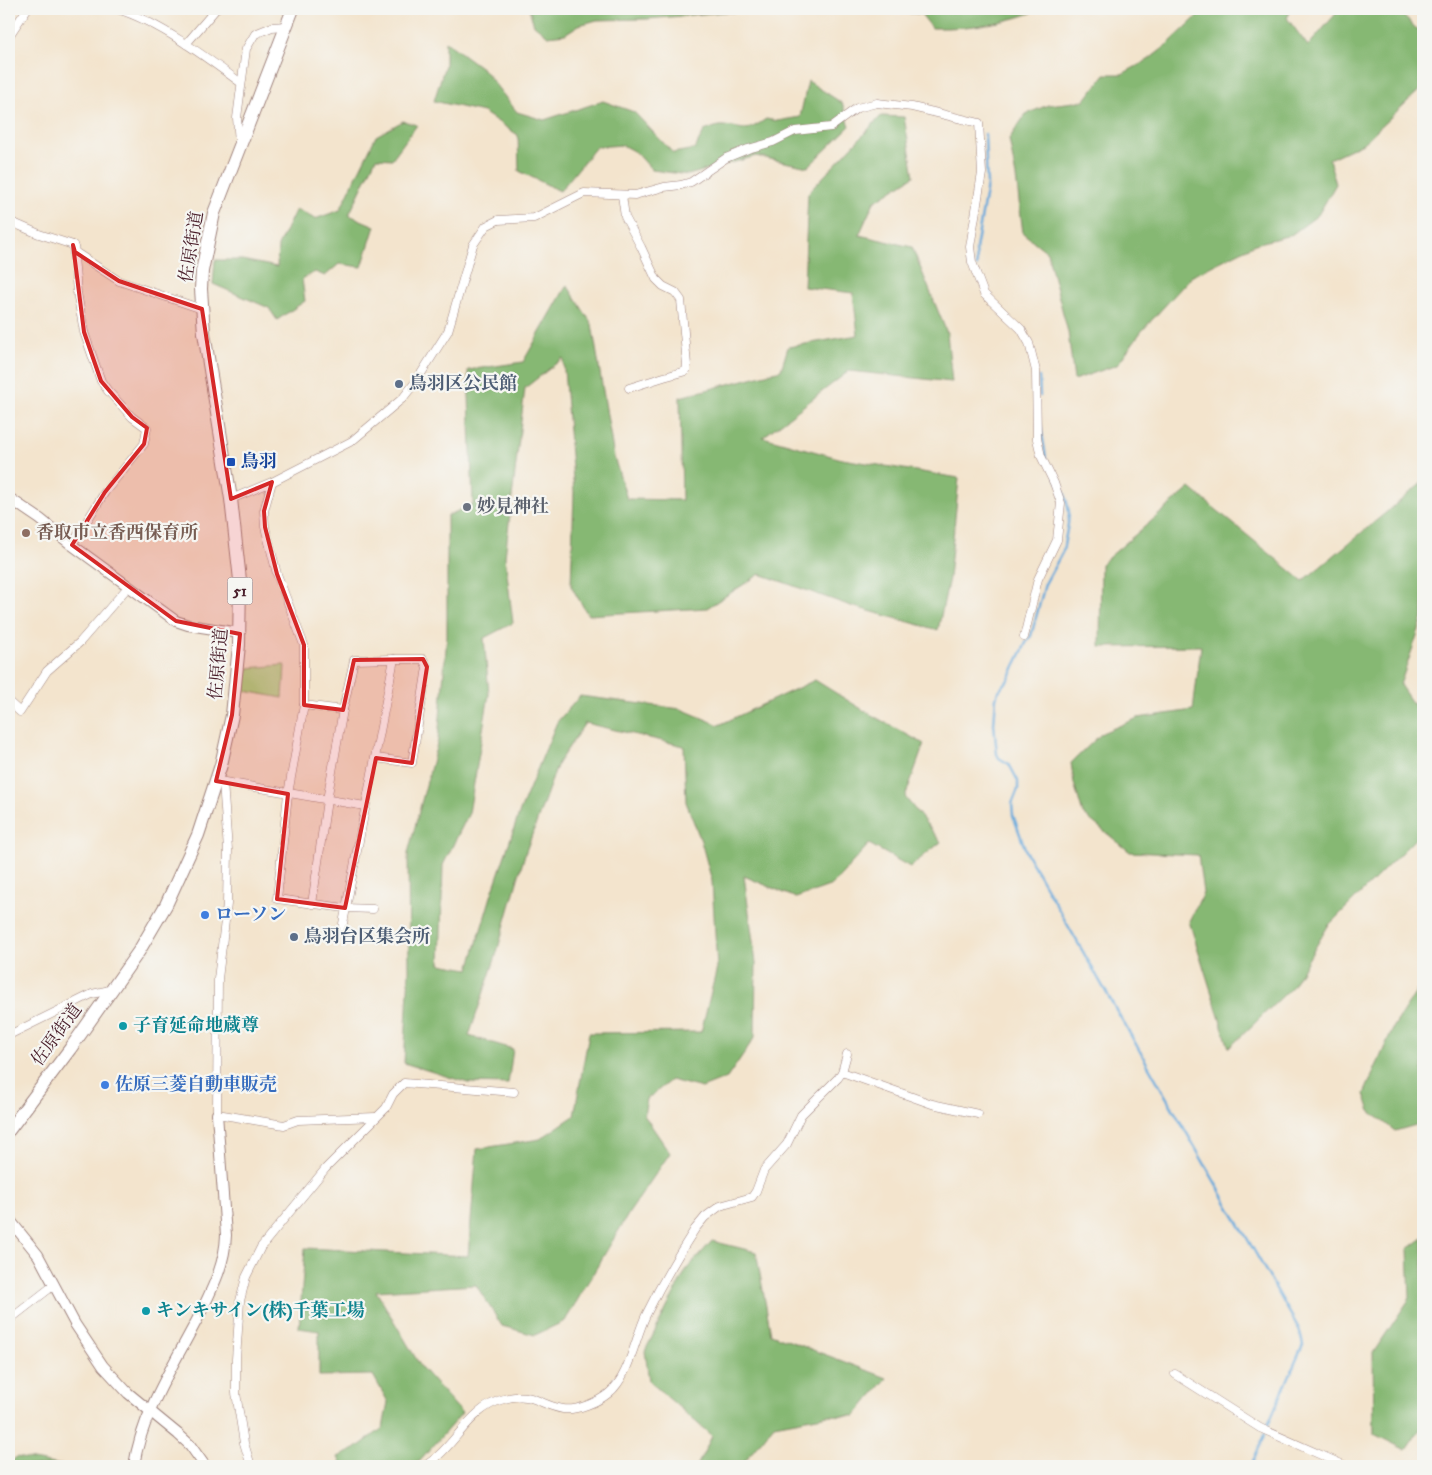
<svg xmlns="http://www.w3.org/2000/svg" width="1432" height="1475" font-family="'IM FELL DW Pica','Noto Serif JP',serif">
	<style>
		.green { fill: #a9d886; stroke: #7a7c58 }
		.forest { fill: #86b873; stroke: #686c4f }
		.lines { fill: none; stroke-linecap: round; stroke-linejoin: round }
		.stream { stroke: #66a9db; stroke-width: 2.5 }
		.minor-casing { stroke: #9e827c; stroke-width: 9 }
		.tertiary-casing { stroke: #9e827c; stroke-width: 12 }
		.trunk-casing { stroke: #9e827c; stroke-width: 14 }
		.minor { stroke: #fff; stroke-width: 8 }
		.tertiary { stroke: #fff; stroke-width: 10 }
		.trunk { stroke: #fff; stroke-width: 12 }
		.marked { fill: #d62828; fill-opacity: 0.2; stroke: #d62828; stroke-width: 4; stroke-linejoin: round }
		.service-dot { fill: #5c6f8a; stroke: #f6f6f2; stroke-width: 2 }
		.transit-dot { fill: #1a4fb4; stroke: #f6f6f2; stroke-width: 2 }
		.worship-dot { fill: #6b7280; stroke: #f6f6f2; stroke-width: 2 }
		.education-dot { fill: #8d6e63; stroke: #f6f6f2; stroke-width: 2 }
		.shop-dot { fill: #3f7fe0; stroke: #f6f6f2; stroke-width: 2 }
		.culture-dot { fill: #0f9aa8; stroke: #f6f6f2; stroke-width: 2 }
		.labels { text-anchor: middle; dominant-baseline: central; stroke-width: 4.5; stroke-linejoin: round; paint-order: stroke }
		.shield { fill: #f6f6f2; stroke: #7e6067; stroke-width: 1 }
		.shield-label { font-size: 16px; font-weight: bold; fill: #4a1f2b }
		.street-label { font-size: 18px; fill: #4a1f2b; stroke: #f6f6f2 }
		.service-label { font-size: 18px; font-weight: bold; fill: #4e5e75; stroke: #f6f6f2; text-anchor: start }
		.transit-label { font-size: 18px; font-weight: bold; fill: #164399; stroke: #f6f6f2; text-anchor: start }
		.worship-label { font-size: 18px; font-weight: bold; fill: #5b616d; stroke: #f6f6f2; text-anchor: start }
		.education-label { font-size: 18px; font-weight: bold; fill: #785e54; stroke: #f6f6f2; text-anchor: start }
		.shop-label { font-size: 18px; font-weight: bold; fill: #366cbe; stroke: #f6f6f2; text-anchor: start }
		.culture-label { font-size: 18px; font-weight: bold; fill: #0d838f; stroke: #f6f6f2; text-anchor: start }
	</style>
	<rect width="100%" height="100%" fill="#f6f6f2"/>
	<filter id="ink" filterUnits="userSpaceOnUse"><feTurbulence type="fractalNoise" baseFrequency=".02" numOctaves="2"/><feDisplacementMap in="SourceGraphic" scale="10" xChannelSelector="R" yChannelSelector="G"/><feConvolveMatrix kernelMatrix="1 2 1 2 8 2 1 2 1" color-interpolation-filters="sRGB"/></filter>
	<filter id="wash" filterUnits="userSpaceOnUse"><feTurbulence type="fractalNoise" baseFrequency=".0096" numOctaves="4" result="noise"/><feDisplacementMap in="SourceGraphic" scale="20" xChannelSelector="R" yChannelSelector="G"/><feGaussianBlur stdDeviation="1.12" result="paint"/><feColorMatrix in="noise" values="0 0 0 0 0 0 0 0 0 0 0 0 0 0 0 0 0 1.4 0 .05"/><feComposite in="paint" operator="in"/></filter>
	<g filter="url(#wash)">
		<rect width="100%" height="100%" fill="#f3e4cd"/>
		<path class="green" d="M285 665 283 698 245 691 248 668Z"/>
		<g class="forest">
			<path d="M529 9H777L773 13 724 12 648 19 597 20 579 25 565 34 548 36 534 25Z"/>
			<path d="M889 9H1042C1007 23 969 29 932 28L921 14 894 12Z"/>
			<path d="M1205 9H1292L1287 18 1308 46 1340 9H1396L1423 35V87L1363 143 1329 159 1336 184 1318 215 1291 235 1255 244 1192 276 1141 332 1117 365 1074 380 1068 332 1047 252 1023 233 1016 177 1009 139 1026 114 1048 105 1084 101 1105 74H1122L1148 60 1166 46Z"/>
			<path d="M445 41 483 69 517 112 544 120 603 101 634 112 673 153 695 149 704 131C710 129 718 125 724 126 747 128 744 134 766 119L777 121 800 117 808 81 842 103 850 126 808 167 756 156 688 175 652 170 637 153 622 145 596 147 560 191 519 171 518 135 483 112 434 101 445 65Z"/>
			<path d="M881 116 904 117 914 176 874 202 859 235 912 247 947 333 952 382 849 371 763 437 842 459 959 478 949 578 938 630 851 606 760 574 707 608 588 615 571 586 574 492 563 358 525 388 505 557 513 623 484 638 489 694 469 813 443 865 440 964 469 969 492 893 520 811 557 722 580 696 681 709 719 725 815 680 868 713 924 744 905 797 941 842 910 867 869 844 832 885 796 898 744 876 756 963 755 1037 727 1078 702 1088 671 1080 647 1099 644 1115 670 1153 629 1213 565 1321 535 1335 502 1326 476 1285 376 1291 421 1367 462 1413 420 1461 408 1466H342L338 1457 355 1449 383 1428 388 1402 373 1375 319 1376V1331L299 1328 305 1248 468 1256 477 1149 540 1139 574 1116 589 1033 701 1032 717 968 712 881 701 841 686 802 684 746 585 723 558 763 525 854 495 959 469 1036 513 1049 508 1084 468 1083 404 1063 409 971 408 853 438 740 447 637V516L473 504 468 370 523 362 567 285 592 324 614 457 627 499 682 500 680 397 781 370 788 347 858 335 853 293 804 287 808 193Z"/>
			<path d="M403 121 417 125 392 159 376 158 349 215 375 226 362 267 339 264 325 276 315 272 302 279 305 301 277 320 269 308 213 284 215 260H242L277 267 278 246 296 209 315 219 340 210 376 136Z"/>
			<path d="M1423 482V618L1400 685 1423 719V831L1328 926 1292 987 1229 1048 1189 921 1203 893 1198 855 1130 852 1083 814 1074 783 1071 763 1102 733 1138 718 1193 710 1201 646 1100 647 1101 564 1190 488 1303 581Z"/>
			<path d="M1423 981V1123L1395 1131 1370 1111 1364 1094 1393 1028Z"/>
			<path d="M1423 1238V1425L1406 1450 1374 1434 1373 1353 1410 1298 1408 1249Z"/>
			<path d="M712 1241 756 1252 771 1334 887 1378 855 1416 828 1415 774 1425 741 1466H697L712 1436 649 1381 645 1351 686 1270Z"/>
			<path d="M16 1457 66 1466H9V1464Z"/>
		</g>
		<g class="lines">
			<g class="stream">
				<path d="M977 266 976 249 987 185 985 134"/>
				<path d="M1039 377 1040 396"/>
				<path d="M1040 421 1046 458"/>
				<path d="M1055 476 1065 494 1069 512 1068 524 1063 551 1045 584 1031 636 1027 641 1009 679 998 692 996 698 994 724 997 754 999 758 1009 764 1018 781V789L1012 804 1013 815 1027 854 1299 1329 1303 1345 1266 1429"/>
				<path d="M1251 1466 1265 1434"/>
			</g>
		</g>
	</g>
	<g filter="url(#ink)">
		<g class="lines">
			<defs>
				<g id="minor">
					<path d="M117 9C159 22 206 57 241 83"/>
					<path d="M9 36 27 9"/>
					<path d="M186 44 216 9"/>
					<path d="M239 142 237 118 246 49 255 34 272 27 286 26"/>
					<path d="M622 195 625 217 641 247 656 279 663 286 675 292 681 300 687 365 686 371 664 377 629 388"/>
					<path d="M9 221 39 234 73 245"/>
					<path d="M74 247 75 252 119 281 202 309"/>
					<path d="M272 482 264 511 265 527 277 574 304 645V705"/>
					<path d="M231 499 272 482 352 441 403 398 417 380 448 331 473 245 486 226 498 220 534 218 584 193 635 195 664 187 681 185 691 182 726 158 748 149 773 142 795 131 831 127 857 108 877 103 912 107 979 123 982 173 970 247 972 262 984 294 1021 329 1029 343 1036 371 1037 439 1041 456 1054 483 1061 503 1057 540 1038 579 1024 637"/>
					<path d="M72 545 105 492 144 444 147 428 132 417 108 391 101 381 84 332 77 292 73 245"/>
					<path d="M9 702 20 712 47 671 80 642 128 587"/>
					<path d="M376 758 412 763 427 667 423 659H394"/>
					<path d="M219 781 365 806"/>
					<path d="M223 782 228 850 227 904 218 979 217 1114 284 1125 298 1120 376 1117"/>
					<path d="M312 904 327 800 343 710"/>
					<path d="M341 934C358 842 377 751 394 659L354 660 343 710 304 705 288 794 277 899 345 908 373 909"/>
					<path d="M9 1035 92 994 110 990"/>
					<path d="M842 1072 932 1104 978 1114"/>
					<path d="M9 1320 54 1285"/>
					<path d="M1175 1374 1260 1428 1346 1466"/>
					<path d="M251 1466 244 1443 236 1393V1359L240 1301 246 1277 261 1247 326 1168 386 1108 393 1094 404 1083 514 1092"/>
					<path d="M424 1466C455 1449 468 1408 504 1399 534 1391 538 1405 563 1409 577 1411 598 1402 609 1393 629 1377 635 1338 646 1315 660 1286 678 1255 695 1229L705 1217 720 1206 752 1197 756 1191 764 1170 787 1144 801 1115 838 1078 842 1072 847 1054"/>
				</g>
				<g id="tertiary">
					<path d="M9 498 40 519 72 545 176 621 188 625 240 633"/>
					<path d="M9 1219 38 1255 75 1324 103 1366 128 1393 178 1434 190 1445 205 1466"/>
					<path d="M134 1466C141 1415 174 1364 198 1318 211 1291 225 1266 226 1235L217 1114"/>
				</g>
				<path id="trunk" d="M9 1130 70 1049 139 951 166 905 198 835 221 765 232 715 239 645 240 580 231 499 204 333 201 289 202 271 214 213 293 9"/>
			</defs>
			<use href="#minor" class="minor-casing"/>
			<use href="#tertiary" class="tertiary-casing"/>
			<use href="#trunk" class="trunk-casing"/>
			<use href="#minor" class="minor"/>
			<use href="#tertiary" class="tertiary"/>
			<use href="#trunk" class="trunk"/>
		</g>
	</g>
	<path class="marked" d="M73 245 75 252 119 281 202 309 231 499 272 482 264 511 265 527 277 574 304 645V705L343 710 354 660 423 659 427 667 412 763 376 758 345 908 277 899 288 794 216 781 232 715 240 634 176 621 72 545 105 492 144 444 147 428 132 417 101 381 84 332Z"/>
	<g class="service-dot">
		<circle cx="399" cy="384" r="5"/>
		<circle cx="294" cy="937" r="5"/>
	</g>
	<rect class="transit-dot" x="226" y="457" width="10" height="10" rx="2.5"/>
	<circle class="worship-dot" cx="467" cy="507" r="5"/>
	<circle class="education-dot" cx="26" cy="533" r="5"/>
	<g class="shop-dot">
		<circle cx="205" cy="915" r="5"/>
		<circle cx="105" cy="1085" r="5"/>
	</g>
	<g class="culture-dot">
		<circle cx="123" cy="1026" r="5"/>
		<circle cx="146" cy="1311" r="5"/>
	</g>
	<g class="labels">
		<rect class="shield" x="227.5" y="577.5" width="25" height="27" rx="4"/>
		<g class="shield-label">
			<text x="240" y="591">51</text>
		</g>
		<g class="street-label">
			<text transform="translate(192 247) rotate(-81)">佐原街道</text>
			<text transform="translate(219 664) rotate(-85)">佐原街道</text>
			<text transform="translate(57 1035) rotate(-54)">佐原街道</text>
		</g>
		<g class="service-label">
			<text x="409" y="384">鳥羽区公民館</text>
			<text x="304" y="937">鳥羽台区集会所</text>
		</g>
		<g class="transit-label">
			<text x="241" y="462">鳥羽</text>
		</g>
		<g class="worship-label">
			<text x="477" y="507">妙見神社</text>
		</g>
		<g class="education-label">
			<text x="36" y="533">香取市立香西保育所</text>
		</g>
		<g class="shop-label">
			<text x="215" y="915">ローソン</text>
			<text x="115" y="1085">佐原三菱自動車販売</text>
		</g>
		<g class="culture-label">
			<text x="133" y="1026">子育延命地蔵尊</text>
			<text x="156" y="1311">キンキサイン(株)千葉工場</text>
		</g>
	</g>
	<rect width="1432" height="1475" fill="none" stroke="#f6f6f2" stroke-width="30"/>
</svg>
